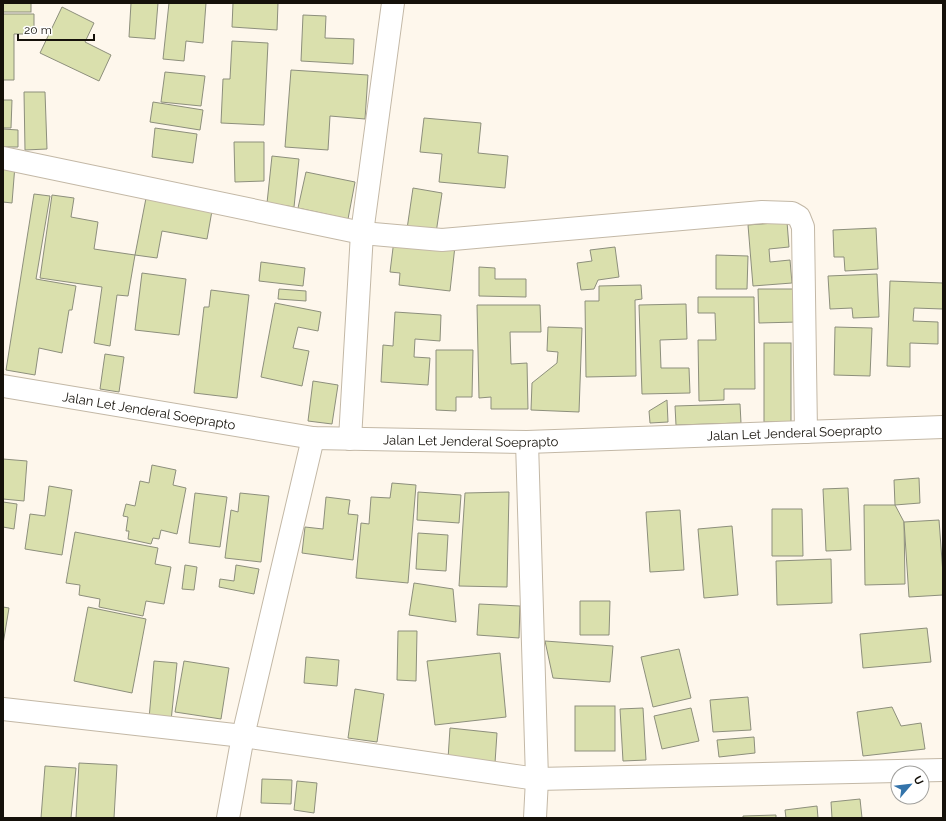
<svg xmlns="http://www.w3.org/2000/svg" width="946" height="821" font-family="Raleway,sans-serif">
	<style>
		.building { fill: #dae0ad; stroke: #8d8f7c }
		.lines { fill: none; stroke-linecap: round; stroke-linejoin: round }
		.minor-casing { stroke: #c3b8a6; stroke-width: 24 }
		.minor { stroke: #fff; stroke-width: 22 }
		.labels { text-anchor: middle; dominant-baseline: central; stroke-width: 3.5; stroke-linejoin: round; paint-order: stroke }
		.street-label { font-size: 13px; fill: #15110a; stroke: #fff }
	</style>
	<rect width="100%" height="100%" fill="#fef7ec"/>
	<g class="building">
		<rect x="3" y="3" width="28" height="9"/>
		<path d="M131 3H158L155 39 129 37Z"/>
		<path d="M169 3H206L203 43 186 41 184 61 163 59Z"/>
		<path d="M233 3H278L277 30 232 27Z"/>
		<path d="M62 7 94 23 85 42 111 55 99 81 40 53Z"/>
		<path d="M3 14H34V34H14V80H3Z"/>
		<path d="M303 15 326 16 325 38 354 39 353 64 301 61Z"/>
		<path d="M232 41 268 43 264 125 221 123 223 79H230Z"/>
		<path d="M291 70 368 75 365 119 330 116 328 150 285 147Z"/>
		<path d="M165 72 205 76 201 106 161 102Z"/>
		<path d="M24 92H45L47 149 25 150Z"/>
		<path d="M3 100H12L11 128H3Z"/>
		<path d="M153 102 203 110 200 130 150 122Z"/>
		<path d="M424 118 481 123 478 153 508 156 505 188 439 182 442 154 420 152Z"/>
		<path d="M155 128 197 134 193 163 152 157Z"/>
		<path d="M3 129 18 130V147H3Z"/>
		<path d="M234 142H264V181L235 182Z"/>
		<path d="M272 156 299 159 294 207 267 203Z"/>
		<path d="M3 164 15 165 12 203 3 202Z"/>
		<path d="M306 172 355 182 348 219 298 208Z"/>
		<path d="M413 188 442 193 436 233 407 229Z"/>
		<path d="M147 193 213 205 207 239 162 231 157 258 135 255Z"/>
		<path d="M34 194 50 196 36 279 76 286 72 310H69L62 353 39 348 35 375 6 370Z"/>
		<path d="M52 195 74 198 71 217 98 222 94 249 135 255 128 296 117 295 110 346 94 343 102 287 40 278Z"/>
		<path d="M787 222 789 247 769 249 770 262 790 260 792 283 753 286 748 225Z"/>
		<path d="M876 228 878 269 845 271 844 257H834L833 230Z"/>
		<path d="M394 240 455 246 450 291 399 285 400 273 390 272Z"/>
		<path d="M615 247 619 277 598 280 594 289 581 290 577 263 592 261 590 250Z"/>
		<path d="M716 255 748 256 747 289H716Z"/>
		<path d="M261 262 305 268 303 286 259 281Z"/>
		<path d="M479 267 495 268V279H526V297L479 296Z"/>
		<path d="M142 273 186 279 179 335 135 330Z"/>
		<path d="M877 274 879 317 853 318 852 308 830 309 828 276Z"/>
		<path d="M890 281 943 283V309L914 308 913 321 938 322V344L910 343V367L887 366Z"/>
		<path d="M641 285 642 299 635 300 636 376 586 377 585 301H599V286Z"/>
		<path d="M279 289 306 291V301L278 299Z"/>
		<path d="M758 289H798V322L759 323Z"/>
		<path d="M211 290 249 295 237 398 194 393 204 307H209Z"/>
		<path d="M698 297H754L755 389H724V400L699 401 698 340H716L715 313H698Z"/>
		<path d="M275 303 321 312 318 331 298 327 293 348 309 351 302 386 261 377Z"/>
		<path d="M686 304 687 339 660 340 661 368H689L690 393 642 394 639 305Z"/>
		<path d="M477 305H540L541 332H510L511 364 527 363 528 409H491V397L479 398Z"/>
		<path d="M395 312 441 315 440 341 415 339 414 357 430 358 428 385 381 382 383 345 393 346Z"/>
		<path d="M548 327 582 328 579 412 531 410 532 383 557 363 558 352 547 351Z"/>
		<path d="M835 327 872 328 870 376 834 375Z"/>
		<rect x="764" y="343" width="27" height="79"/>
		<path d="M436 350H473L472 397H456V411L436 410Z"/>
		<path d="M105 354 124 357 119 392 100 389Z"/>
		<path d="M313 381 338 385 332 424 308 421Z"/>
		<path d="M667 400 668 422 650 423 649 411Z"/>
		<path d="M740 404 741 423 676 425 675 406Z"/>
		<path d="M3 459 27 461 24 501 3 499Z"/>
		<path d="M152 465 176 470 173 485 186 488 177 534 161 530 159 539 153 538 151 544 128 539 129 531H126L128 517 123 516 126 504 135 506 140 481 149 483Z"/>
		<path d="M919 478 920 503 895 505 894 480Z"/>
		<path d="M392 483 416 485 408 583 356 578 361 523 369 524 371 497 390 498Z"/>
		<path d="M49 486 72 490 62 555 25 549 30 514 45 516Z"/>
		<path d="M848 488 851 550 826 551 823 489Z"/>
		<path d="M418 492 461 495 459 523 417 520Z"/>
		<path d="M509 492 507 587 459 586 465 493Z"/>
		<path d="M195 493 227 497 220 547 189 543Z"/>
		<path d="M240 493 269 496 261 562 225 558 231 510 238 512Z"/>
		<path d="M326 497 350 500 348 514 358 515 353 560 302 553 305 527 323 529Z"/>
		<path d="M3 502 17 504 14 529 3 527Z"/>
		<path d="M864 505H895L904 522 905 584 865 585Z"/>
		<path d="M772 509H802L803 556H772Z"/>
		<path d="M680 510 684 570 650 572 646 512Z"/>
		<path d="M939 520 943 574V595L909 597 904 522Z"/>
		<path d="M732 526 738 595 704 598 698 529Z"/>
		<path d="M75 532 158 548 155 564 171 567 164 604 146 601 143 616 99 607 100 599 79 595 80 585 66 583Z"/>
		<path d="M418 533 448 535 446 571 416 569Z"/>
		<path d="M831 559 832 603 777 605 776 561Z"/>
		<path d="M185 565 197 567 194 590 182 589Z"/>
		<path d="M236 565 259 569 254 594 219 587 220 579 234 581Z"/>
		<path d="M414 583 453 589 456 622 409 615Z"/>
		<path d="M580 601H610L609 635H580Z"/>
		<path d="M479 604 520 606 519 638 477 635Z"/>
		<path d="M3 607 9 608 3 644Z"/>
		<path d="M88 607 146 619 132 693 74 681Z"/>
		<path d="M927 628 931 662 863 668 860 634Z"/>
		<path d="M398 631H417L416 681 397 680Z"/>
		<path d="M545 641 613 646 610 682 553 678Z"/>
		<path d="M679 649 691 698 653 707 641 657Z"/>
		<path d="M500 653 506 717 435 725 427 661Z"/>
		<path d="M306 657 339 660 337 686 304 683Z"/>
		<path d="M154 661 177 663 171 721 149 719Z"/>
		<path d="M184 661 229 668 221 719 175 712Z"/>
		<path d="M355 689 384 694 377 742 348 738Z"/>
		<path d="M748 697 751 730 713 732 710 700Z"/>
		<rect x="575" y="706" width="40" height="45"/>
		<path d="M892 707 901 726 921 723 925 749 863 756 857 712Z"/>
		<path d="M643 708 646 760 623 761 620 709Z"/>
		<path d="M691 708 699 741 662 749 654 716Z"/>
		<path d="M450 728 497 733 495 763 448 759Z"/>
		<path d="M754 737 755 753 719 757 717 740Z"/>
		<path d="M79 763 117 765 114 818H76Z"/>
		<path d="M45 766 76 768 71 818H41Z"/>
		<path d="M262 779 292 780 291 804 261 803Z"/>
		<path d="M297 781 317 783 314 813 294 810Z"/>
		<path d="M860 799 862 818H832L831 802Z"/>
		<path d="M817 806 818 818H786L785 810Z"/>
		<path d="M776 815V818H743V816Z"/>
	</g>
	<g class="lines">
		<defs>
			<g id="minor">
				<path d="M3 158 362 233 442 240 762 212 792 213 799 217 803 227 806 432"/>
				<path id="s1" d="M3 386 313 438 527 442 943 427"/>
				<path d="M350 439 362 233 393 3"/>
				<path d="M527 442 537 779 535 818"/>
				<path d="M3 709 243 736 537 779 943 770"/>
				<path d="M228 818 243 736 313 438"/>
			</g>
		</defs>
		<use href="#minor" class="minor-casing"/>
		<use href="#minor" class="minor"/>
	</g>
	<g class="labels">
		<g class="street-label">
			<text stroke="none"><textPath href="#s1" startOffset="148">Jalan Let Jenderal Soeprapto</textPath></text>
			<text stroke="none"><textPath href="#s1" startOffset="796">Jalan Let Jenderal Soeprapto</textPath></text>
			<text stroke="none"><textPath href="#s1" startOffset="472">Jalan Let Jenderal Soeprapto</textPath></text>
		</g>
	</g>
	<rect width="946" height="821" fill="none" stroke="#15110a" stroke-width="8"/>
	<g transform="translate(910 785) rotate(62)"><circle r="19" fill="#ffffff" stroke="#a1a09d"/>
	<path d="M0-3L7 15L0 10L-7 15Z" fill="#3373aa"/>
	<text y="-6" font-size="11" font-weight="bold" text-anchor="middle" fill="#15110a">U</text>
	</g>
	<path d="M18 34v6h76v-6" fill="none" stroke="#15110a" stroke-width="2"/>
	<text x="24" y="34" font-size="12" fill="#15110a" stroke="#ffffff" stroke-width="3" paint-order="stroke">20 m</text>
</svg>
